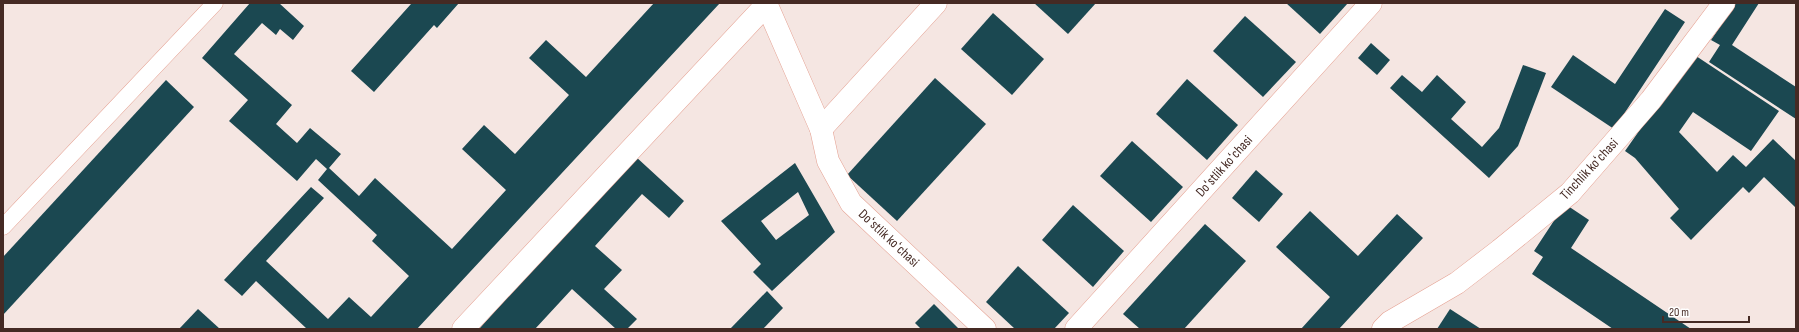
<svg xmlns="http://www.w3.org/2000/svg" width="1799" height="332" font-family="'Sofia Sans Condensed',sans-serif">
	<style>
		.building { fill: #1b4851; fill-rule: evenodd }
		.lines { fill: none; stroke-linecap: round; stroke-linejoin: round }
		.lane-casing { stroke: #e5a192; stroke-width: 17 }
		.street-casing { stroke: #e5a192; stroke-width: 23 }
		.lane { stroke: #fff; stroke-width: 16 }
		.street { stroke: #fff; stroke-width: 22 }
		.labels { text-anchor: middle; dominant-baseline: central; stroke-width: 4; stroke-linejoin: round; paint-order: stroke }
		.street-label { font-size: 14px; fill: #452a24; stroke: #fff }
	</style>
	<rect width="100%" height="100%" fill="#f5e6e2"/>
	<g class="building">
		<path d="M250 3H279L304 26 293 40 280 29 276 35 262 23 234 54 292 105 276 124 297 143 310 128 341 154 329 168 359 196 375 178 452 249 506 190 462 149 484 125 515 154 569 95 529 58 546 40 586 77 654 3H720L417 329H307L256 281 242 296 224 280 311 187 324 198 266 261 328 319 349 297 371 317 409 276 372 241 377 235 318 180 327 169 316 159 297 181 229 121 248 100 202 58Z"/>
		<path d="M409 3H459L437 28 434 25 374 92 351 71 411 4Z"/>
		<path d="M1034 3H1096L1068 34Z"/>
		<path d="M1286 3H1348L1320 34Z"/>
		<path d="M1736 3H1759L1732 45 1796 87V119L1709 62 1720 45 1711 40Z"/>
		<path d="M1665 9 1685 22 1614 129 1551 87 1573 55 1615 84Z"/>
		<path d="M993 13 1044 59 1012 95 961 49Z"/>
		<path d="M1245 16 1296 62 1263 97 1213 51Z"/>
		<path d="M1371 43 1390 60 1377 75 1358 58Z"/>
		<path d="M1693 54 1779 111 1751 151 1693 112 1679 132 1717 172 1733 155 1746 167 1773 139 1796 161V208L1764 177 1749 193 1743 187 1691 240 1670 218 1679 209 1635 158 1625 151Z"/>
		<path d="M1523 65 1546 73 1518 146 1489 178 1390 88 1402 75 1422 92 1437 75 1466 102 1451 119 1482 147 1499 128Z"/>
		<path d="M935 78 986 124 897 221 847 175Z"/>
		<path d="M1187 79 1238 125 1207 160 1156 114Z"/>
		<path d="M166 80 194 107 3 315V257Z"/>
		<path d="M1132 141 1183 187 1151 222 1100 176Z"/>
		<path d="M635 156 684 201 669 218 642 194 595 246 622 270 604 289 637 319 627 329H616L572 289 535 329H479Z"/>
		<path d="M795 163 835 232 772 291 753 272 761 264 721 221ZM798 192 809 215 776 240 761 221Z"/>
		<path d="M1256 170 1283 194 1259 222 1232 198Z"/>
		<path d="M1565 204 1589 220 1571 248 1691 329H1613L1532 274 1543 257 1534 251Z"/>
		<path d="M1073 205 1124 251 1093 287 1042 240Z"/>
		<path d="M1310 211 1358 256 1397 214 1423 238 1339 329H1301L1330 297 1276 247Z"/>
		<path d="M1205 224 1246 261 1184 329H1140L1123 314Z"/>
		<path d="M1018 266 1069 313 1054 329H1015L986 302Z"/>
		<path d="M767 291 783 308 763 329H730Z"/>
		<path d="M934 304 959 329H921L915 323Z"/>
		<path d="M198 309 220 329H179Z"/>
		<path d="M1450 309 1481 329H1437Z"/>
	</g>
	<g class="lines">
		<defs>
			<path id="lane" d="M3 227 215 3"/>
			<g id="street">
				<path d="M766 3 821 129 828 161 851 203 985 329"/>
				<path d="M821 129 936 3"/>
				<path d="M463 329 766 5"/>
				<path d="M1076 329 1371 3"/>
				<path d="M1383 329 1390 322 1457 283 1500 250 1570 193 1651 100 1724 3"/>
			</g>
		</defs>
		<use href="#lane" class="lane-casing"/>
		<use href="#street" class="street-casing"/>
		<use href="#lane" class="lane"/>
		<use href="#street" class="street"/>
	</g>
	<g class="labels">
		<g class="street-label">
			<text transform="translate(1224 166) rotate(-48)">Doʻstlik koʻchasi</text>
			<text transform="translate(1589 169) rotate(-47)">Tinchlik koʻchasi</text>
			<text transform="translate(889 238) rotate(43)">Doʻstlik koʻchasi</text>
		</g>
	</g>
	<rect width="1799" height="332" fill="none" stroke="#452a24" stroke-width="8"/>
	<path d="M1663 316v6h86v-6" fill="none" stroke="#452a24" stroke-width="2"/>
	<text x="1669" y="316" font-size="12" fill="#452a24" stroke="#ffffff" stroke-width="3" paint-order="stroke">20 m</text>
</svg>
